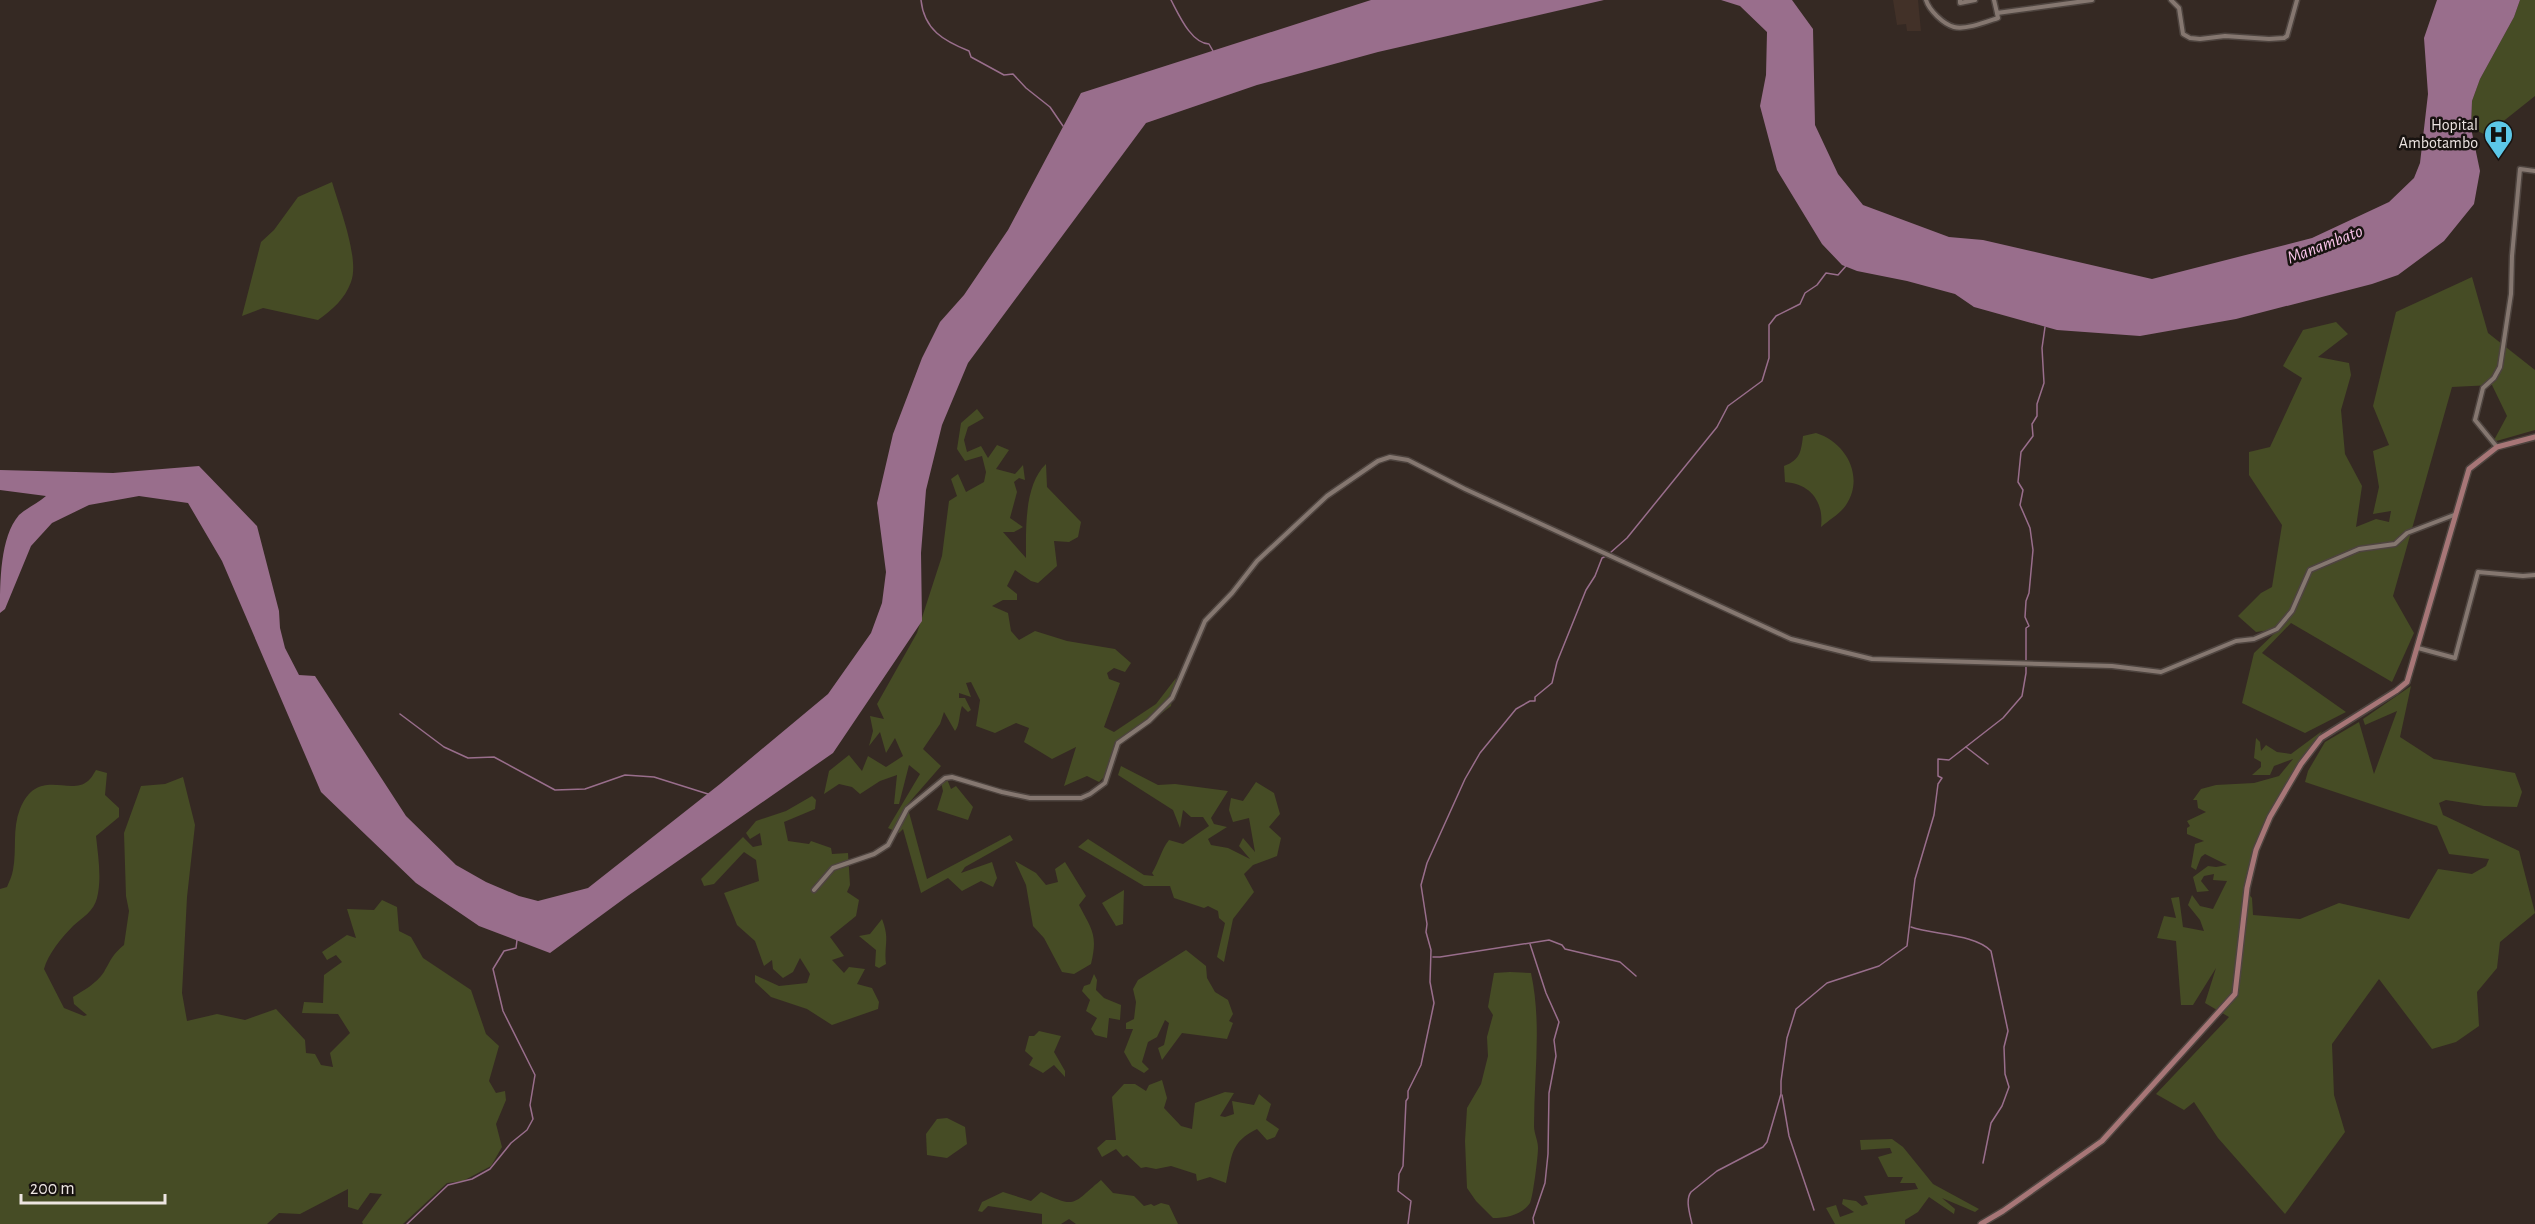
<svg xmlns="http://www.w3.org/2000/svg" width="2535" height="1224" font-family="'Alegreya Sans',sans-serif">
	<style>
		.built { fill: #423128 }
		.green { fill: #464c25 }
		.water { fill: #996e8c }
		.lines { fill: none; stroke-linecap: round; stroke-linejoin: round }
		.stream { stroke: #996e8c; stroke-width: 1.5 }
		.minor-casing { stroke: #4e443f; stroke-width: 7 }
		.secondary-casing { stroke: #4e443f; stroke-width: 8 }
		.minor { stroke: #857770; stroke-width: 4 }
		.secondary { stroke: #a77677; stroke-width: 5 }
		.labels { text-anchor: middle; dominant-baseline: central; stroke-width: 5; stroke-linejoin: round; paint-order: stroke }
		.poi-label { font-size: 16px; fill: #ede5e2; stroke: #181310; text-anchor: end }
		.water-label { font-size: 18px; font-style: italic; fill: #f9c3e9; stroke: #181310 }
	</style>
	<rect width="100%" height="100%" fill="#352923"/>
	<path class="built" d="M1893 0H1918L1921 31H1907L1906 24 1897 25Z"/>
	<g class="green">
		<path d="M2520 0H2535V96L2486 135 2471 128 2472 101 2480 79 2514 17Z"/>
		<path d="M332 182C339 206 360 259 351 282 345 299 332 310 318 320L263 308 242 316 261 242 274 230 298 197Z"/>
		<path d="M2472 277 2488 333 2535 370V430L2493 442 2507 416 2492 385 2452 387 2393 596 2414 633 2392 682 2291 623 2262 653 2346 712 2305 733 2242 703 2254 653 2279 629 2256 632 2238 616 2261 593 2272 587 2282 525 2249 475V452L2270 447 2302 378 2283 366 2303 330 2336 322 2348 334 2318 357 2349 363 2351 375 2341 410 2345 454 2362 486 2356 527 2376 519 2389 522 2391 511 2373 514 2379 487 2373 451 2389 445 2373 406 2396 312Z"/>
		<path d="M977 409 984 418 968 427 964 440 967 452 981 446 988 458 997 445 1009 450 996 469 1015 474 1023 465 1025 480 1019 478 1014 482 1017 492 1010 518 1023 527 1014 532H1003L1026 558C1026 529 1024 485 1046 464L1047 487 1081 522 1078 537 1069 542 1054 541 1057 566 1038 583 1031 581 1015 570 1007 586 1017 594V600H1003L992 606 1008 613 1011 631 1019 640 1035 631 1067 641 1115 649 1131 663 1125 672 1114 668 1107 673 1109 679 1120 683 1104 727 1114 732 1156 704 1176 678 1171 706 1148 724 1115 742 1105 776 1099 782 1087 776 1064 786 1076 747 1052 759 1024 742 1029 728 1016 723 995 733 976 726 980 700 971 682 966 683 971 697 959 693V698H965L971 710 968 712 962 706C959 714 960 725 955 731L944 712 940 724 923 749 941 766 907 805 927 879 1010 835 1013 840 965 867 961 873 992 862 997 878 993 887 981 881 962 891 948 878 921 893 903 829 899 833 888 828 920 774 909 765 899 804H894L897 775 880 781 860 794 852 787 839 784 824 794 829 771 849 755 862 771 868 756 886 767 903 756 895 738 886 753 880 732 869 746 873 731 870 716 884 719 877 704 917 633 942 556 949 501 957 496 951 479 958 474 966 492 984 482 986 472 982 456 965 461 957 449 961 423Z"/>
		<path d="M1816 433C1846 442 1865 477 1846 505 1841 513 1829 520 1821 527 1824 502 1811 484 1785 482L1784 466C1800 460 1801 452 1803 436Z"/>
		<path d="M2411 686 2400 737 2434 759 2515 773 2522 792 2517 807 2484 806 2446 800 2439 803 2443 815 2519 851 2535 913 2500 942 2497 968 2477 992 2479 1026 2456 1042 2432 1049 2379 979 2332 1044 2334 1095 2345 1132 2285 1214 2218 1138 2194 1102 2184 1110 2156 1094 2229 1017 2205 1003 2216 968 2193 1005H2181L2176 941 2157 938 2164 916 2176 918 2171 898 2179 897 2183 927 2204 931 2200 920 2188 905 2192 895 2200 906 2213 909 2227 881 2213 880 2214 874 2204 876 2201 881 2209 891 2197 892 2193 877 2208 866 2216 867 2227 865 2205 854 2201 857 2196 870 2191 867 2195 844 2204 841 2187 834V828L2190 826 2187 821 2206 812 2198 808 2197 800H2193L2201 789 2216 785 2254 783 2279 776 2293 759 2274 766 2270 775H2252L2261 767V762L2254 758 2256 738 2260 742 2261 751 2266 745 2277 752 2291 754 2322 731C2286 782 2255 825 2244 888L2252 898 2253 915 2300 919 2339 903 2409 919 2438 869 2472 874 2486 866 2489 859 2449 854 2437 826 2305 782 2308 771 2325 742 2359 722 2374 774 2397 711 2365 725 2363 719Z"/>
		<path d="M1121 766 1158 785 1175 784 1228 791 1211 818 1214 824 1227 827 1208 839 1211 845 1228 848 1250 859 1239 846 1243 838 1255 852 1249 818 1233 822 1229 810 1231 798 1243 801 1256 782 1274 793 1280 814 1269 827 1281 838 1277 856 1253 865 1244 874 1254 892 1233 919 1224 962 1217 957 1225 923 1219 918 1218 911 1208 906 1204 908 1174 898 1170 886H1144L1078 847 1088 839 1144 875 1154 876 1152 873C1159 862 1161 850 1169 840L1183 844 1209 826 1203 817H1191L1183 810 1180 828 1173 810 1118 775Z"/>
		<path d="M96 770 107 773 105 795 119 808V817L96 836C98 856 102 878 97 898 94 911 82 918 73 926 62 937 48 954 44 969L64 1008 84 1016 87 1015 74 1004 73 997C84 990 96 984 104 972 111 960 112 955 124 945L129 911 126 896 124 833 141 786 165 784 183 777 195 825 187 897 182 993 187 1021 217 1014 245 1020 276 1009 305 1040 306 1053 315 1054 321 1065 333 1067 330 1053 350 1033 338 1014 302 1013 304 1002 323 1003 324 975 342 962 336 955 327 960 322 952 347 935 356 938 347 909 374 910 382 900 397 907 399 931 411 937 423 958 471 990 486 1034 499 1046 489 1081 496 1093 505 1091 506 1100 496 1124 502 1147 491 1166 463 1181 447 1183 403 1224H363L362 1222 382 1194 370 1193 358 1210 348 1207V1189L300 1214 279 1213 267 1224H0V889L7 887C9 882 12 876 13 870 17 850 12 829 20 809 38 766 69 797 88 781 91 779 94 773 96 770Z"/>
		<path d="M947 779 951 789 956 786 973 807 968 820 937 810 943 791 941 782Z"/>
		<path d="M812 796 816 800 815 809 784 822 788 841 809 844 811 841 831 848 832 854 848 853 850 885 847 892 859 900 856 916 830 937 844 956 832 960 844 973 849 967 865 969 857 984 872 988 879 1002 878 1009 832 1025 807 1009 771 997 755 982V975L779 986 807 983 810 974 800 958 793 972 783 978 773 969 772 960 764 966 755 941 737 925 724 893 759 881 756 860 744 852 714 884 704 886 701 879 743 837 753 847 762 845 760 833 750 839 746 833 756 821 786 811Z"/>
		<path d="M1015 861 1036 873 1046 885 1058 882 1055 869 1065 862 1086 896 1079 905C1092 930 1098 935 1091 964L1074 974 1062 972 1044 938 1033 926 1026 885Z"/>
		<path d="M1124 890 1123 924 1116 926 1102 903Z"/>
		<path d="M882 919C890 940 884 943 886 964L879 968 875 966 876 950 859 936 870 934Z"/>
		<path d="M1186 950 1206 966 1207 978 1215 992 1228 1000 1233 1014 1229 1021 1233 1023 1227 1039 1182 1033 1162 1060 1158 1048 1164 1045 1169 1023 1165 1020 1157 1037 1148 1042 1142 1062 1149 1069 1144 1073 1132 1066 1124 1052 1133 1029H1126V1023L1134 1019 1136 1002 1133 989 1138 980Z"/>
		<path d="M1510 972 1531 973C1542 1024 1534 1074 1534 1126 1534 1133 1538 1141 1538 1148 1538 1157 1533 1197 1530 1203 1522 1215 1506 1218 1493 1218L1476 1201 1467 1188 1465 1141 1467 1108 1481 1084 1488 1056 1487 1037 1493 1015 1488 1007 1494 973Z"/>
		<path d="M1094 974 1097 980 1096 990 1104 998 1121 1005 1120 1020 1109 1018 1107 1038 1095 1035 1091 1029 1097 1018 1086 1011 1090 1000 1082 991 1084 986 1090 984Z"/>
		<path d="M1039 1031 1061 1036 1054 1052 1065 1071V1077L1054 1065 1043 1073 1029 1065 1033 1058 1025 1051 1029 1036H1034Z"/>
		<path d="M1162 1080 1167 1098 1164 1108 1181 1126 1192 1129 1195 1103 1225 1092 1234 1093 1220 1116 1225 1117 1234 1114 1232 1101 1254 1105 1259 1094 1271 1104 1266 1120 1279 1129 1275 1137 1267 1140 1257 1129C1230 1142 1232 1156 1226 1183L1210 1177 1197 1181 1196 1174 1171 1166 1156 1169 1146 1167 1141 1168 1127 1155 1123 1157 1116 1149 1102 1157 1097 1148 1106 1140H1116L1112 1097 1124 1084H1135L1146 1091 1149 1085Z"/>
		<path d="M947 1118 965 1127 967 1144 947 1158 927 1155 926 1134 937 1119Z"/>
		<path d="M1892 1139 1903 1147 1933 1184 1979 1209 1975 1212 1942 1198 1955 1209 1954 1214 1929 1197 1918 1212 1905 1220V1224H1835L1826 1208 1836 1205 1840 1217 1854 1212 1842 1204 1843 1199 1856 1201 1862 1206 1868 1204 1864 1196 1918 1189 1915 1183H1900L1903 1177H1888L1878 1157 1892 1153 1890 1148 1861 1150 1860 1140Z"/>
		<path d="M1101 1180 1113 1193 1134 1196 1144 1206 1151 1204 1154 1206 1161 1203 1169 1205 1178 1224H1076L1069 1219 1061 1224H1042V1214L988 1206 982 1212 978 1211 982 1202 1003 1192 1031 1201 1041 1192C1077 1209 1072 1204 1101 1180Z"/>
	</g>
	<g class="water">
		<path d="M1371 0H1604L1378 52 1257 85 1146 123 968 363 942 425 926 490 921 553 922 621 833 753 629 895 550 953 479 926 416 883 321 792 222 561 188 503 139 496 89 505 52 523 31 546 5 609 0 613C0 582 0 537 19 515 27 508 38 503 46 496L0 490V470L113 473 199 466 257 526 279 611 280 628 285 648 299 675 315 676 406 816 456 865 486 882 519 896 538 901 588 888 720 784 828 694 871 633 882 603 886 572 877 503 893 434 922 358 940 322 964 295 1008 230 1081 93Z"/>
		<path d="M1721 0H1792L1813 29 1815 125 1838 174 1863 205 1949 237 1983 240 2152 279 2312 238 2389 202 2414 178 2420 163 2428 94 2424 38 2437 0H2520L2514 17 2480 79 2472 101 2471 128 2480 171 2474 204 2444 241 2398 275 2372 284 2236 319 2140 336 2057 330 1974 307 1955 294 1907 281 1857 271 1842 265 1822 244 1777 170 1760 106 1766 75 1767 32 1740 6Z"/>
	</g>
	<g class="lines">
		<g class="stream">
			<path d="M921 0C924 30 944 41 969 51L971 57 1004 75 1013 74 1026 88 1050 107 1063 126"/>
			<path d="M1171 0C1179 15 1191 43 1209 44L1213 51"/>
			<path d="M1610 553 1627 538 1717 427 1728 406 1762 381 1769 358V325L1776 316 1800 304 1805 293 1817 285 1826 273 1838 275 1846 266"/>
			<path d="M400 714 444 747 468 758 494 757 555 790 585 789 625 775 654 777 708 794"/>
			<path d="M1966 747 1988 764"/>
			<path d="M1911 927C1934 935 1975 934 1991 951L2008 1031 2004 1047 2005 1074 2009 1087 2002 1106 1991 1123 1983 1163"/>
			<path d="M1530 944 1546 993 1559 1022 1554 1040 1556 1056 1549 1093 1548 1154 1545 1183 1533 1218 1534 1224"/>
			<path d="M1433 957H1440L1549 940 1562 945 1565 949 1620 962 1636 976"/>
			<path d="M1782 1095 1789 1136 1814 1210"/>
			<path d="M407 1224 448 1185 472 1179 490 1169 511 1143 527 1130 533 1119 530 1105 535 1075 503 1011 493 969 504 951 516 948 517 940"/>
			<path d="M1408 1224 1411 1201 1398 1191 1399 1174 1403 1166 1406 1101 1408 1098V1091L1421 1065 1434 1003 1430 982 1431 950 1426 932 1427 924 1421 885 1427 863 1465 779 1480 753 1516 709 1530 701H1535V697L1552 683 1557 662 1586 590 1595 576 1602 558 1606 556"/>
			<path d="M1692 1224C1690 1214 1685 1200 1691 1192L1717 1171 1763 1147 1767 1142 1781 1094V1081L1787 1038 1796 1009 1827 983 1879 966 1907 946 1915 879 1934 815 1938 784 1942 778 1938 776V759L1949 760 2003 718 2022 696 2026 673V628L2029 626 2025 617 2026 601 2029 593 2033 550 2030 528 2020 505 2023 490 2018 482 2021 452 2033 436 2032 424 2037 416V404L2044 383 2042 348 2045 327"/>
		</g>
		<defs>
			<g id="minor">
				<path d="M1926 0C1929 10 1943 24 1954 27 1966 30 1986 22 1998 18L1997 13"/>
				<path d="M1960 0V3L1975 0"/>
				<path d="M1994 0 1997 13 2092 0"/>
				<path d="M2171 0 2179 8 2183 34 2190 38 2200 39 2225 36 2269 39 2284 38 2287 36 2297 0"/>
				<path d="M2497 447 2475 420 2483 388 2494 378 2500 367 2511 294 2512 256 2520 169 2535 171"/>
				<path d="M2418 648 2455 658 2478 572 2523 576 2535 575"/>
				<path d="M814 890 833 868 874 854 888 845 907 809 945 778 952 777 1002 792 1030 798H1081L1090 794 1105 783 1118 743 1149 721 1172 698 1205 621 1232 593 1257 561 1327 496 1378 461 1390 457 1408 460 1465 489 1791 639 1872 659 2112 666 2161 672 2236 641 2254 639 2277 629 2292 611 2310 570 2359 549 2395 544 2407 533 2454 515"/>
			</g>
			<path id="secondary" d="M1981 1224 2003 1211 2102 1141 2235 994 2247 888 2256 850 2270 817 2301 764 2321 738 2396 691 2407 682 2469 469 2497 447 2535 437"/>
		</defs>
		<use href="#minor" class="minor-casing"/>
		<use href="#secondary" class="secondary-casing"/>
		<use href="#minor" class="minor"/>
		<use href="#secondary" class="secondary"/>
	</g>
	<defs>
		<symbol id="hospital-pin" viewBox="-11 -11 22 30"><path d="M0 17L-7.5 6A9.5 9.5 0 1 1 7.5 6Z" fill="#5cc7e8" stroke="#181310"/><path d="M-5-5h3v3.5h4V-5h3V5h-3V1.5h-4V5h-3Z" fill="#111"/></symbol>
	</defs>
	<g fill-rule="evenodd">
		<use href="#hospital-pin" x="2482" y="118" width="33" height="45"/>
	</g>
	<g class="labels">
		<g class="poi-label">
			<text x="2478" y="125">Hopital<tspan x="2478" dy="18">Ambotambo</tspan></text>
		</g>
		<g class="water-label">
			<text transform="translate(2325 245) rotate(-21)">Manambato</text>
		</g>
	</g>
	<path d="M21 1194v9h144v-9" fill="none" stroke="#ede5e2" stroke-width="3"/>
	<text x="30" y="1194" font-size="18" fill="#ede5e2" stroke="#181310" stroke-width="4.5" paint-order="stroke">200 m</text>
</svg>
